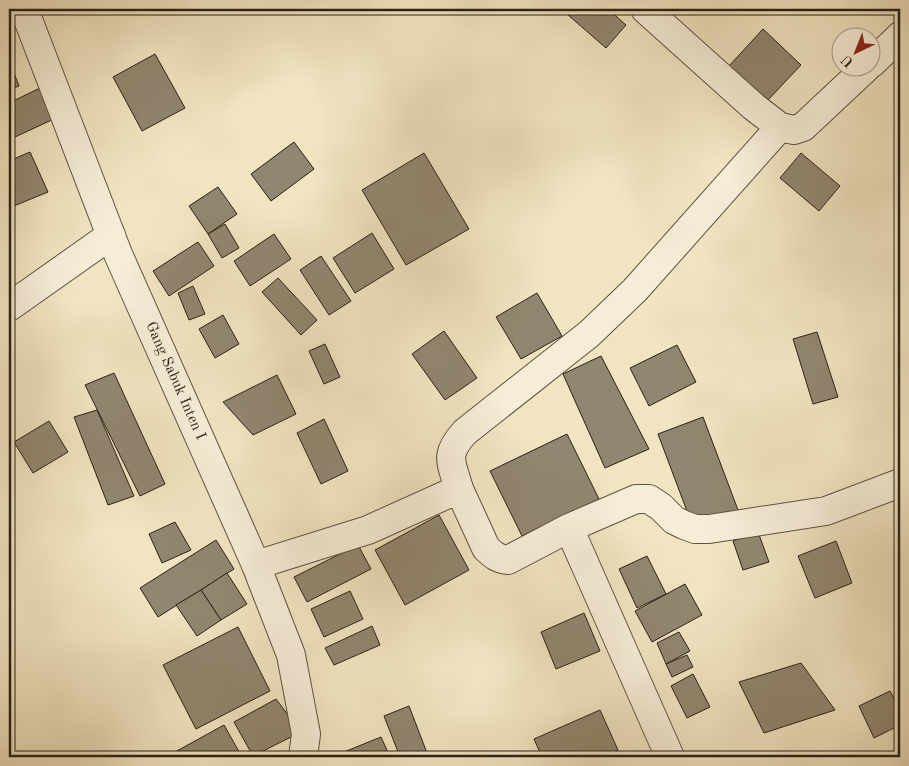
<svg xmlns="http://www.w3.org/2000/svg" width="909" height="766" font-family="'Old Standard TT',serif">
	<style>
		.building { fill: #91866f; stroke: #2a2117 }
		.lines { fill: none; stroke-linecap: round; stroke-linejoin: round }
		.street-casing { stroke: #5c5242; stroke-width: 30 }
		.street { stroke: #f6edd7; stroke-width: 28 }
		.labels { text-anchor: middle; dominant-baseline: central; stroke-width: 4.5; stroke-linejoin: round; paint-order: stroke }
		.street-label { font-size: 15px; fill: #2a2117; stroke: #f6edd7 }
	</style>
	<rect width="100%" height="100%" fill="#f1e4c1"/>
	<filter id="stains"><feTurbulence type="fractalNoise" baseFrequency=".004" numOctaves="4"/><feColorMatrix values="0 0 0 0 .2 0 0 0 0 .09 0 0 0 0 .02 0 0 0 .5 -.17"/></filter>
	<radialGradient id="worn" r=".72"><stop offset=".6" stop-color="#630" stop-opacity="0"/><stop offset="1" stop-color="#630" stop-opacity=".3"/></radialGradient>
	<g class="building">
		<path d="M573 9H608L626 25 606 48 568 15Z"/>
		<path d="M763 29 801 65 767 101 729 66Z"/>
		<path d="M155 54 185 108 142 131 113 77Z"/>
		<path d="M9 60 19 86 9 90Z"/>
		<path d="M42 87 56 118 15 137 9 122V103Z"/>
		<path d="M294 142 314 169 271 201 251 174Z"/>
		<path d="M30 152 48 192 9 208V161Z"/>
		<path d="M424 153 469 229 406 265 362 190Z"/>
		<path d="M801 153 840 186 819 211 780 178Z"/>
		<path d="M218 187 237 214 208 234 189 206Z"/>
		<path d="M225 224 239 248 222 258 208 234Z"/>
		<path d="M372 233 394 269 355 293 333 258Z"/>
		<path d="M274 234 291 259 250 286 234 261Z"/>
		<path d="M198 242 214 266 169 296 153 271Z"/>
		<path d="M321 256 351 301 329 315 300 270Z"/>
		<path d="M278 278 317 320 301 335 262 292Z"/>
		<path d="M193 286 205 314 189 320 178 293Z"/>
		<path d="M537 293 562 336 521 359 496 317Z"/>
		<path d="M223 315 239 344 215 358 199 329Z"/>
		<path d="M444 331 477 378 445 400 412 354Z"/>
		<path d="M817 332 838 397 813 404 793 339Z"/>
		<path d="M325 344 340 377 324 384 309 351Z"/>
		<path d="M677 345 696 382 649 406 630 368Z"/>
		<path d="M601 356 649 449 605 468 563 374Z"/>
		<path d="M114 373 165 484 140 496 85 385Z"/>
		<path d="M277 375 296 414 253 435 223 402Z"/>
		<path d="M97 410 134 496 108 505 74 417Z"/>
		<path d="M703 417 738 510 693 527 658 434Z"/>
		<path d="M324 419 348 471 321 484 297 433Z"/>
		<path d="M49 421 68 452 33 473 14 442Z"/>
		<path d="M567 434 599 499 522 536 490 471Z"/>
		<path d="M439 515 469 570 405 605 375 550Z"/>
		<path d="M175 522 191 550 162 563 149 534Z"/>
		<path d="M758 532 769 562 743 570 733 541Z"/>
		<path d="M216 540 234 569 158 617 140 588Z"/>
		<path d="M836 541 852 583 815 598 798 556Z"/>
		<path d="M358 545 371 569 307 602 294 577Z"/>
		<path d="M647 556 666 594 637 608 619 569Z"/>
		<path d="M227 573 247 604 221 620 201 590Z"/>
		<path d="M685 584 702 615 652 642 635 611Z"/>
		<path d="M201 590 221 620 197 636 176 605Z"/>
		<path d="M350 591 363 619 324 637 311 609Z"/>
		<path d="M584 613 600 651 556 669 541 632Z"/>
		<path d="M372 626 380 645 334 665 325 648Z"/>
		<path d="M238 627 270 691 196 729 163 665Z"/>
		<path d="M679 632 690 651 666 664 657 643Z"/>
		<path d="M687 655 693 667 672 677 666 664Z"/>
		<path d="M801 663 835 710 764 733 739 682Z"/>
		<path d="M693 674 710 707 687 718 671 686Z"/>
		<path d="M890 691 900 710V725L874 738 859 706Z"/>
		<path d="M276 699 301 732 253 756 234 722Z"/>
		<path d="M409 706 427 753 417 757H400L384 716Z"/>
		<path d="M600 710 618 750 601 757H542L534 739Z"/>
		<path d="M224 725 242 757H178L175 752Z"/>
		<path d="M381 737 390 757H341L339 754Z"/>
	</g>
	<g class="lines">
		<defs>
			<g id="street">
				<path d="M24 9 118 254 256 565 291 655 306 734 303 757"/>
				<path d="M645 9 754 107 780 127 794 130 803 127 866 68"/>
				<path d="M872 63 900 36"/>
				<path d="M9 307 111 235"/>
				<path d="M459 489C451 461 444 455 465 432L589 334 635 290 780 127"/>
				<path d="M569 528 670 757"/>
				<path d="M256 565 368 530 459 489 486 548C493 555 498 559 508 560L569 528 636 499H649L661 507 674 520 684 525 695 529H709L826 511 900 483"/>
			</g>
		</defs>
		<use href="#street" class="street-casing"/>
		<use href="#street" class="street"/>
	</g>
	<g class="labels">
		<g class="street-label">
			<text transform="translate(175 381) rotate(66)">Gang Sabuk Inten I</text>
		</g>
	</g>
	<rect width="909" height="766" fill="none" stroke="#f1e4c1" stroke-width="30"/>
	<rect x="10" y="10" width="889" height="746" fill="none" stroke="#2a2117" stroke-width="2.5"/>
	<rect x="15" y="15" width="879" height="736" fill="none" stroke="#2a2117"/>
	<g transform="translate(856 52) rotate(223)"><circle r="24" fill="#f6edd7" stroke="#a49b8a"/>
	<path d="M0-4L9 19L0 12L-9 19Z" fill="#8f2418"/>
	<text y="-8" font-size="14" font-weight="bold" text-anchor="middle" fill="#2a2117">U</text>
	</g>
	<rect width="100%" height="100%" filter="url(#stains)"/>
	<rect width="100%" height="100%" fill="url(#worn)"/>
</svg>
